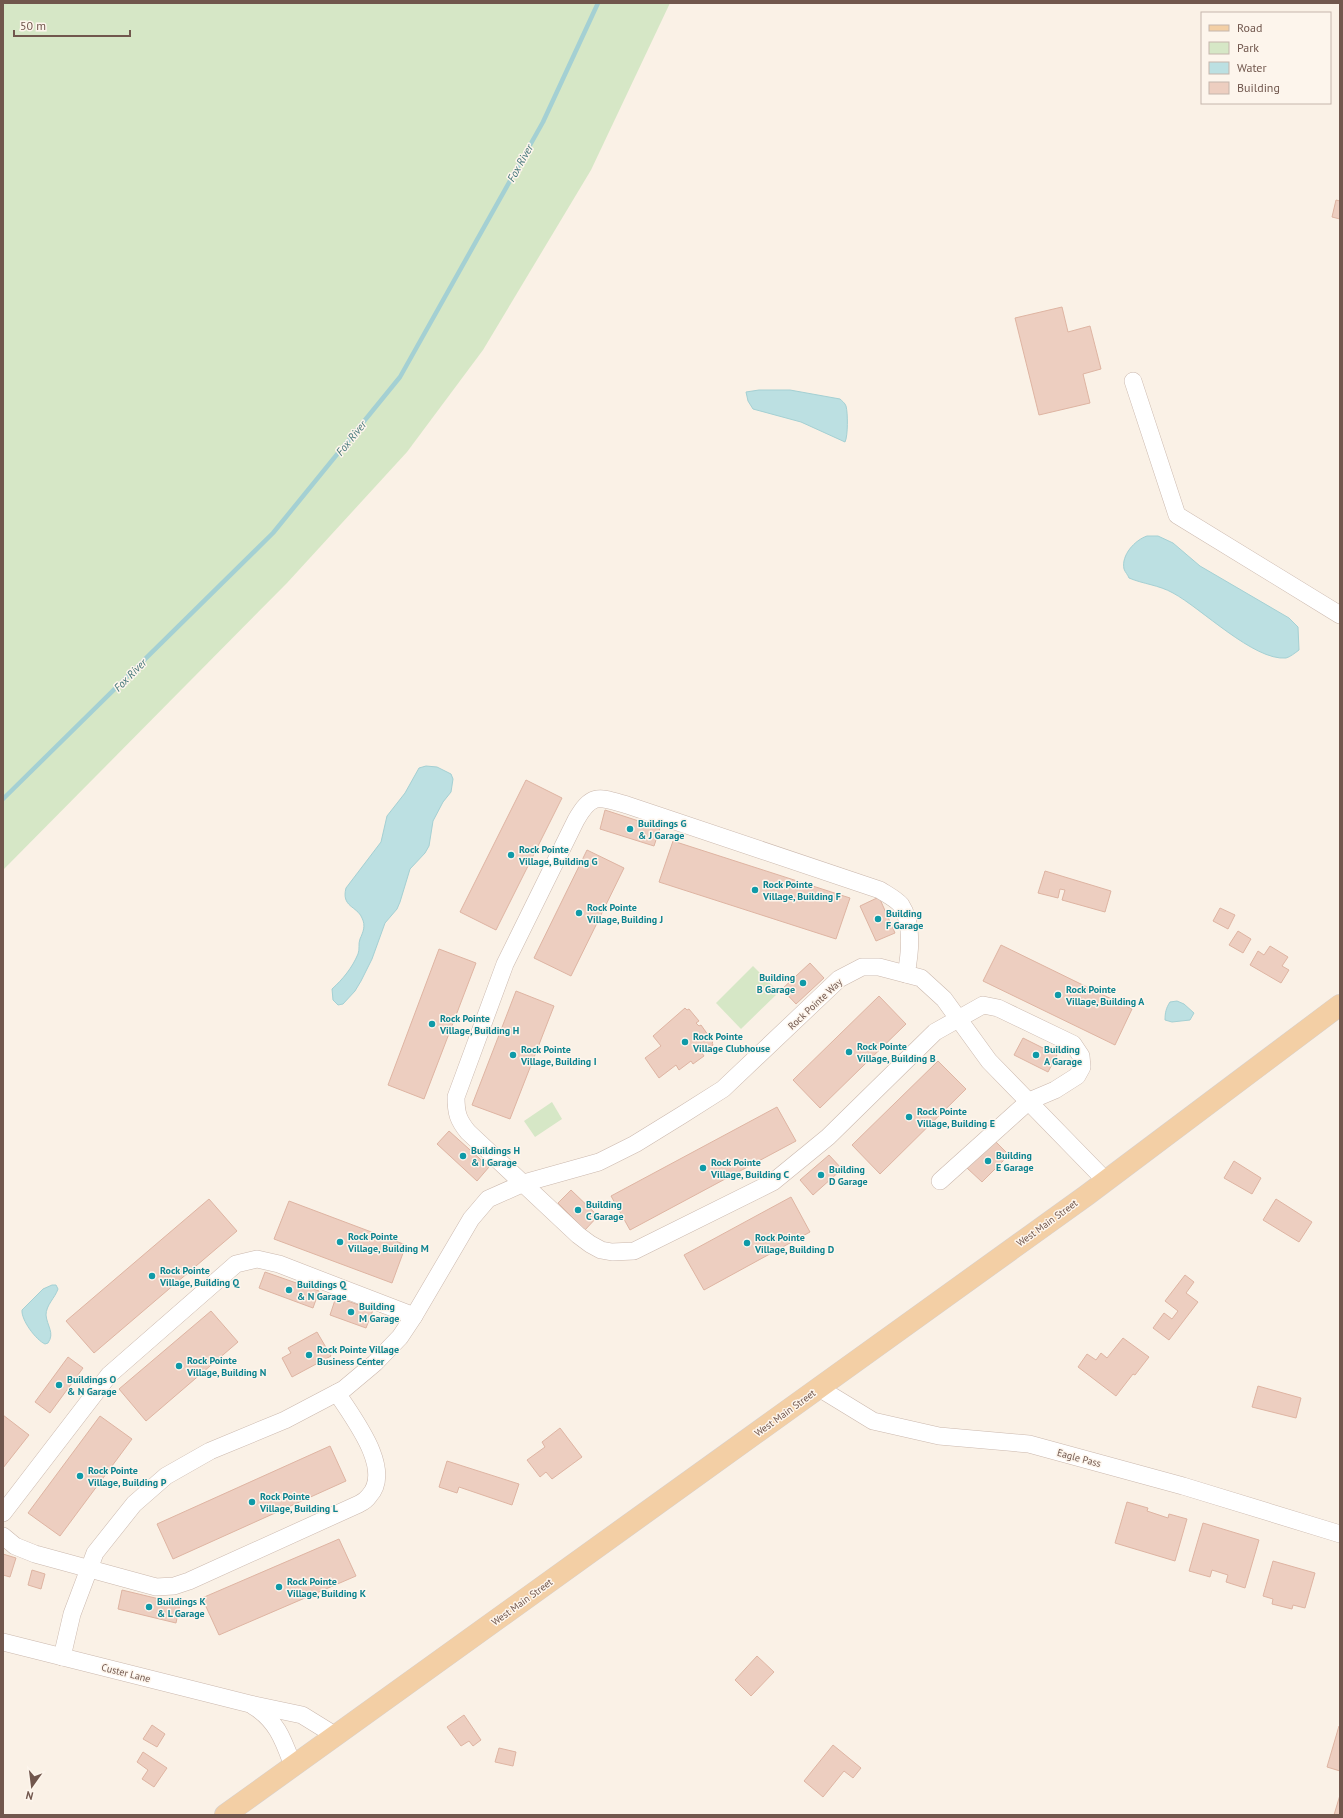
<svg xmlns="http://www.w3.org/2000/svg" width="1343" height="1818" font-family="'PT Sans',sans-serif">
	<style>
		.green { fill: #d6e7c6 }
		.water { fill: #bce0e2; stroke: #a4d0d3 }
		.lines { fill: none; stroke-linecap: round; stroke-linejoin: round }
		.stream { stroke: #a4d0d3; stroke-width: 4.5 }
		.building { fill: #edcec0; stroke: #deb4a2 }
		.minor-casing { stroke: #cbb8ad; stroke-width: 18 }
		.major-casing { stroke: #d7d0cd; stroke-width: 22 }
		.minor { stroke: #fff; stroke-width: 17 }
		.major { stroke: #f3cfa5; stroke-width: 21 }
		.culture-dot { fill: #0f9aa8; stroke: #fdf5ec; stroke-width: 1.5 }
		.labels { text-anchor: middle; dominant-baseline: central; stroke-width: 3; stroke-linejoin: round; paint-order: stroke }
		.culture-label { font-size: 10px; font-weight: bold; fill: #0d838f; stroke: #fdf5ec; text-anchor: start }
		.street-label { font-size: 10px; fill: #71574d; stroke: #fdf5ec }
		.water-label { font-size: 11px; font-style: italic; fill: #46777b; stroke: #fdf5ec }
	</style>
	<rect width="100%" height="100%" fill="#faf1e6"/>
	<g class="green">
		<path d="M3 3H670L591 170 483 350 407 452 287 583 3 870Z"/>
		<path d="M753 966 779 992 741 1029 716 1003Z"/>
		<path d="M552 1102 562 1119 535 1137 524 1121Z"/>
	</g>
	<g class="water">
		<path d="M759 390H790L840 399C842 401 845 403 846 406 848 413 848 436 845 442L801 422 753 409 748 401 746 392Z"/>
		<path d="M1147 536H1158L1173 543 1200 566 1289 618 1298 627 1299 650C1295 653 1290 657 1286 658 1254 661 1201 608 1173 593 1159 585 1143 584 1129 578 1128 575 1125 572 1124 569 1121 555 1135 540 1147 536Z"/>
		<path d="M426 766 437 767 451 774 453 779 451 792 443 802 433 821 429 846 425 853 410 869 400 902 397 909 385 923 372 959 361 981 355 991 343 1004 338 1005 333 1000 332 989C343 979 352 968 358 954 360 949 358 944 360 939 363 932 366 926 362 918 357 906 341 907 346 888L381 842 387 816 405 793 419 768Z"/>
		<path d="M1177 1001 1184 1004 1194 1013 1190 1020 1172 1022 1165 1020C1165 1013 1166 1008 1170 1002Z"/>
		<path d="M52 1285H56L58 1289C55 1298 46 1305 46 1315 47 1326 55 1333 48 1343L45 1344C36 1340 21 1320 22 1310L43 1289Z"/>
	</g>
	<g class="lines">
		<path class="stream" d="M3 799 273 533 400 377 543 122 598 3"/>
	</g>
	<g class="building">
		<path d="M1336 200 1340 201V219L1332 217Z"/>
		<path d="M1062 307 1068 332 1090 326 1101 369 1083 374 1090 403 1039 415 1015 318Z"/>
		<path d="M526 780 562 798 496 930 460 912Z"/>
		<path d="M605 810 660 828 654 846 600 829Z"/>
		<path d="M673 841 850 898 836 939 659 882Z"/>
		<path d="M587 850 624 868 571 976 534 958Z"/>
		<path d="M1045 871 1111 891 1105 912 1062 900 1065 890 1060 889 1058 898 1038 893Z"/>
		<path d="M879 897 895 933 876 941 860 906Z"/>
		<path d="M1220 908 1235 915 1228 929 1213 921Z"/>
		<path d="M1238 931 1251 939 1243 953 1229 945Z"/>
		<path d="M1001 945 1132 1009 1115 1045 983 981Z"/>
		<path d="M1270 946 1288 957 1282 966 1289 970 1281 983 1250 965 1258 951 1264 955Z"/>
		<path d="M439 949 476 963 424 1099 388 1085Z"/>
		<path d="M810 963 824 978 796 1004 782 989Z"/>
		<path d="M516 991 554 1006 510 1119 472 1105Z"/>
		<path d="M879 996 906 1024 820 1108 793 1080Z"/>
		<path d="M685 1008 687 1010 689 1009 699 1021 696 1023 699 1026 701 1025 713 1042 712 1043 713 1045 702 1053 704 1056 693 1064 691 1061 679 1070 676 1065 659 1078 645 1058 661 1046 653 1036Z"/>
		<path d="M1023 1038 1057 1055 1048 1072 1014 1055Z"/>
		<path d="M938 1061 966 1089 880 1174 852 1145Z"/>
		<path d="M777 1107 796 1141 630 1230 611 1196Z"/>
		<path d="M449 1131 489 1167 477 1181 437 1144Z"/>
		<path d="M994 1140 1009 1155 982 1182 967 1168Z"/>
		<path d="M829 1155 842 1169 813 1195 800 1180Z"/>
		<path d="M1234 1161 1261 1178 1252 1194 1224 1178Z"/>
		<path d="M571 1190 598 1216 585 1230 558 1203Z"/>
		<path d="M791 1197 810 1232 704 1290 684 1255Z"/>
		<path d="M209 1199 237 1231 94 1353 66 1321Z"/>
		<path d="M1276 1199 1312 1222 1299 1242 1263 1220Z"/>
		<path d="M289 1201 406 1245 392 1283 274 1239Z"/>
		<path d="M265 1272 319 1291 313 1308 259 1288Z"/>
		<path d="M1185 1275 1194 1282 1186 1293 1198 1302 1169 1340 1153 1328 1164 1313 1172 1319 1178 1311 1165 1301Z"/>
		<path d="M336 1297 373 1310 366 1328 330 1315Z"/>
		<path d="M211 1311 238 1342 146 1421 119 1389Z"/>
		<path d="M317 1332 331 1356 292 1377 282 1358 291 1353 288 1348Z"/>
		<path d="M1123 1338 1149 1357 1135 1375 1133 1374 1116 1396 1078 1367 1087 1354 1096 1360 1101 1353 1107 1358Z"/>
		<path d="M68 1357 83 1368 50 1413 35 1402Z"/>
		<path d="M1258 1386 1301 1398 1296 1418 1252 1407Z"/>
		<path d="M3 1415 29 1435 3 1468Z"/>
		<path d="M100 1416 132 1439 60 1536 28 1513Z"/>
		<path d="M560 1428 582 1457 552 1479 546 1472 540 1477 527 1460 545 1447 542 1442Z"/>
		<path d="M330 1446 346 1481 173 1559 157 1524Z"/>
		<path d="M447 1461 519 1484 512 1505 459 1487 457 1493 439 1487Z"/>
		<path d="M1127 1502 1148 1508 1147 1511 1168 1518 1169 1514 1187 1519 1175 1561 1115 1543Z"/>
		<path d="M1203 1523 1259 1540 1245 1588 1226 1582 1228 1575 1212 1570 1210 1577 1189 1571Z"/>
		<path d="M339 1539 356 1576 219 1635 202 1598Z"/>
		<path d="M3 1554 16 1558 10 1577 3 1575Z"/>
		<path d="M1273 1561 1315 1573 1305 1608 1293 1605 1292 1609 1272 1604 1273 1599 1263 1596Z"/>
		<path d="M32 1570 45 1574 41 1589 28 1585Z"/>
		<path d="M122 1590 180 1604 176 1623 118 1609Z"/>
		<path d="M757 1656 774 1672 751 1696 735 1680Z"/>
		<path d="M464 1715 481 1740 473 1746 469 1741 461 1746 447 1727Z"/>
		<path d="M152 1725 165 1734 157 1747 143 1739Z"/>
		<path d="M1339 1726 1340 1727V1771L1327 1767Z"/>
		<path d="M833 1745 861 1768 853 1778 844 1771 823 1797 804 1781Z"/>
		<path d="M499 1748 516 1752 513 1766 495 1762Z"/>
		<path d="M143 1752 167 1768 154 1787 142 1779 148 1770 137 1762Z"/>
		<path d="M1340 1795V1815H1334Z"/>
	</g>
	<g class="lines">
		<defs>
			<g id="minor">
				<path d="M1133 381 1177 515 1340 615"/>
				<path d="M906 974C910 954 913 923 901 905 896 899 886 894 880 890L627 805C599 797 592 792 576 820L505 964 456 1097C456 1113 458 1120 468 1132L578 1235 590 1244 601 1250 612 1252 634 1251 773 1182 828 1137 935 1032 983 1005 998 1008 1073 1044 1081 1056 1082 1067 1077 1076 1055 1090 1029 1101 940 1181"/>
				<path d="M819 1388 873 1421 939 1436 1029 1444 1183 1486 1340 1534"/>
				<path d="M3 1513 109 1375 236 1264 257 1259 279 1264 414 1316"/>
				<path d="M3 1536 15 1546 35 1554 156 1587 174 1586 189 1581 359 1504C363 1502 367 1499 369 1496 394 1469 352 1417 337 1393"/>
				<path d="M3 1642 250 1704 302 1715 336 1736"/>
				<path d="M62 1657 72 1614 95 1553 134 1504 166 1476 210 1451 285 1420 344 1389 375 1363 400 1337 414 1316 471 1219 488 1199 524 1183 599 1162 635 1144 682 1115 723 1089 839 979 862 967H879L921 978 944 999 989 1061 1106 1181"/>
				<path d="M253 1706C277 1720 284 1742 293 1766"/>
			</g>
			<path id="major" d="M225 1815 1087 1195 1340 1005"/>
		</defs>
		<use href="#minor" class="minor-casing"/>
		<use href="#major" class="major-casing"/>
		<use href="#minor" class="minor"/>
		<use href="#major" class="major"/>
	</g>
	<g class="culture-dot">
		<circle cx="630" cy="829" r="4"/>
		<circle cx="511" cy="855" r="4"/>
		<circle cx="755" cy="890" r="4"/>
		<circle cx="579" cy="913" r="4"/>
		<circle cx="878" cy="919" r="4"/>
		<circle cx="803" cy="983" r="4"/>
		<circle cx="1058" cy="995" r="4"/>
		<circle cx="432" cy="1024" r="4"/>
		<circle cx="685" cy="1042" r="4"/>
		<circle cx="849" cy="1052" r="4"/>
		<circle cx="513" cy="1055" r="4"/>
		<circle cx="1036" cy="1055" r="4"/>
		<circle cx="909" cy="1117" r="4"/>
		<circle cx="463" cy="1156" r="4"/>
		<circle cx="988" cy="1161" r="4"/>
		<circle cx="703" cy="1168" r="4"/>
		<circle cx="821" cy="1175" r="4"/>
		<circle cx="578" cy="1210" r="4"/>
		<circle cx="340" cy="1242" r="4"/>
		<circle cx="747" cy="1243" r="4"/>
		<circle cx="152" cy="1276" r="4"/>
		<circle cx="289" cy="1290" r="4"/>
		<circle cx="351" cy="1312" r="4"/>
		<circle cx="309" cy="1355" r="4"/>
		<circle cx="179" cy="1366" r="4"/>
		<circle cx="59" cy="1385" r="4"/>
		<circle cx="80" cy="1476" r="4"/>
		<circle cx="252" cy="1502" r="4"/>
		<circle cx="279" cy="1587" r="4"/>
		<circle cx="149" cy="1607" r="4"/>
	</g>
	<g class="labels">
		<g class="culture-label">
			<text x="638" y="823">Buildings G<tspan x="638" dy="12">&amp; J Garage</tspan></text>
			<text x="519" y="849">Rock Pointe<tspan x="519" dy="12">Village, Building G</tspan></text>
			<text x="763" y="884">Rock Pointe<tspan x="763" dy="12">Village, Building F</tspan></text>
			<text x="587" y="907">Rock Pointe<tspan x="587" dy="12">Village, Building J</tspan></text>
			<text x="886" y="913">Building<tspan x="886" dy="12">F Garage</tspan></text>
			<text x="795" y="977" text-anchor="end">Building<tspan x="795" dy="12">B Garage</tspan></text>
			<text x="1066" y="989">Rock Pointe<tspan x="1066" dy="12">Village, Building A</tspan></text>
			<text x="440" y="1018">Rock Pointe<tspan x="440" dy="12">Village, Building H</tspan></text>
			<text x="693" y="1036">Rock Pointe<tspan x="693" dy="12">Village Clubhouse</tspan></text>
			<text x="857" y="1046">Rock Pointe<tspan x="857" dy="12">Village, Building B</tspan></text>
			<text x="521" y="1049">Rock Pointe<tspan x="521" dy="12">Village, Building I</tspan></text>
			<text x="1044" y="1049">Building<tspan x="1044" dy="12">A Garage</tspan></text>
			<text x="917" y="1111">Rock Pointe<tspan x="917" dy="12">Village, Building E</tspan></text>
			<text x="471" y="1150">Buildings H<tspan x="471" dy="12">&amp; I Garage</tspan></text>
			<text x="996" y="1155">Building<tspan x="996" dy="12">E Garage</tspan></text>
			<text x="711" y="1162">Rock Pointe<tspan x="711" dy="12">Village, Building C</tspan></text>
			<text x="829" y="1169">Building<tspan x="829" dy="12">D Garage</tspan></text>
			<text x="586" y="1204">Building<tspan x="586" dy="12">C Garage</tspan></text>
			<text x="348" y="1236">Rock Pointe<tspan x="348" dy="12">Village, Building M</tspan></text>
			<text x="755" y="1237">Rock Pointe<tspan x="755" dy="12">Village, Building D</tspan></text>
			<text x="160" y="1270">Rock Pointe<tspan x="160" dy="12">Village, Building Q</tspan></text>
			<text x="297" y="1284">Buildings Q<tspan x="297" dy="12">&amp; N Garage</tspan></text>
			<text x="359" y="1306">Building<tspan x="359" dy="12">M Garage</tspan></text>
			<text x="317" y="1349">Rock Pointe Village<tspan x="317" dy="12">Business Center</tspan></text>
			<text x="187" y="1360">Rock Pointe<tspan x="187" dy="12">Village, Building N</tspan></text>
			<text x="67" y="1379">Buildings O<tspan x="67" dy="12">&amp; N Garage</tspan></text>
			<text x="88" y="1470">Rock Pointe<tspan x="88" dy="12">Village, Building P</tspan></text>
			<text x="260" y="1496">Rock Pointe<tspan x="260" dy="12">Village, Building L</tspan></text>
			<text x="287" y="1581">Rock Pointe<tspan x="287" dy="12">Village, Building K</tspan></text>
			<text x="157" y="1601">Buildings K<tspan x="157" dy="12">&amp; L Garage</tspan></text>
		</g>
		<g class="street-label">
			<text transform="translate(815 1004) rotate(-43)">Rock Pointe Way</text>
			<text transform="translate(1047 1223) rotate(-36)">West Main Street</text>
			<text transform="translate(785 1413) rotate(-36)">West Main Street</text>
			<text transform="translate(1079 1458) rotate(15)">Eagle Pass</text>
			<text transform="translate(522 1602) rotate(-36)">West Main Street</text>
			<text transform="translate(126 1673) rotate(14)">Custer Lane</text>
		</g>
		<g class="water-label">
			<text transform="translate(520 163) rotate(-61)">Fox River</text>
			<text transform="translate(351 438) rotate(-51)">Fox River</text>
			<text transform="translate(130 675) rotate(-45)">Fox River</text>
		</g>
	</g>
	<rect width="1343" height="1818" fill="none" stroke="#71574d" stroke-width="8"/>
	<rect x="1201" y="12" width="130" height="92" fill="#fdf5ec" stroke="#c5b6ac"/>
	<rect x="1209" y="25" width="20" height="6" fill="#f3cfa5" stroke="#c5b6ac"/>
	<text x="1237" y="32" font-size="12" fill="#71574d">Road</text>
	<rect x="1209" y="42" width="20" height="12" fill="#d6e7c6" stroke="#c5b6ac"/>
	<text x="1237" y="52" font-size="12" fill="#71574d">Park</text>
	<rect x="1209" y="62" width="20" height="12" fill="#bce0e2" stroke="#c5b6ac"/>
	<text x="1237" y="72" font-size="12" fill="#71574d">Water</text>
	<rect x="1209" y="82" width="20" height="12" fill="#edcec0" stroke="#c5b6ac"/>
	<text x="1237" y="92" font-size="12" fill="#71574d">Building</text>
	<g transform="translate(32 1786) rotate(194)" stroke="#fdf5ec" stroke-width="3" paint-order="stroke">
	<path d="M0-3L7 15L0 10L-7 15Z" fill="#71574d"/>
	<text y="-6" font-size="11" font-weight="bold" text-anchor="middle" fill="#71574d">N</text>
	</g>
	<path d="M14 30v6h116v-6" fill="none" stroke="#71574d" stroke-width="2"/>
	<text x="20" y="30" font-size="12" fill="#71574d" stroke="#fdf5ec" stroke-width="3" paint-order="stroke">50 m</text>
</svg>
